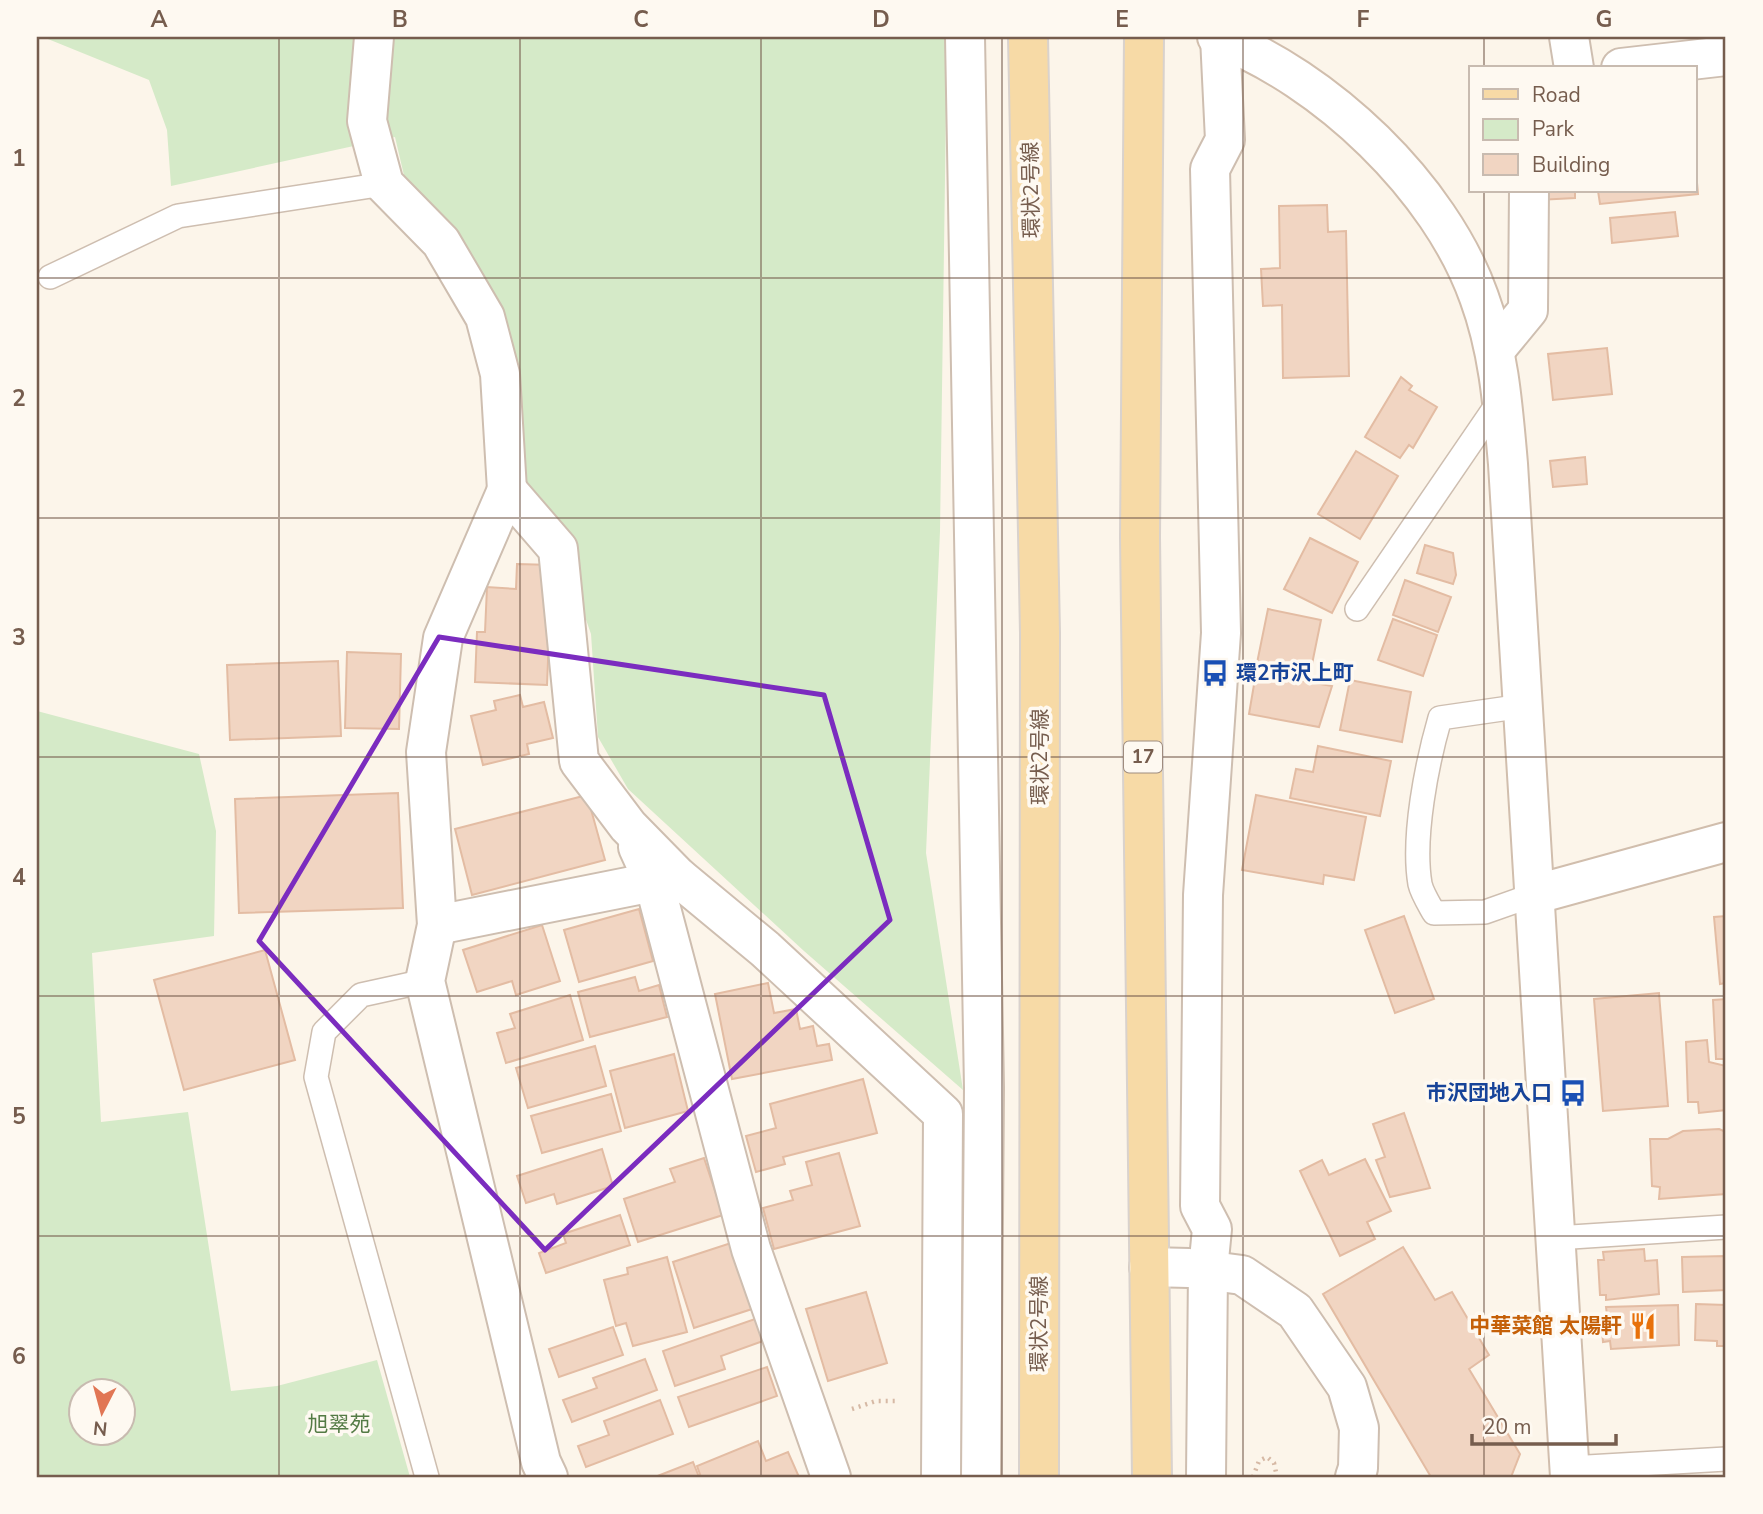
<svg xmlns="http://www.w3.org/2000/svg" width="1763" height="1514" font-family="'Nunito Sans','Noto Sans JP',sans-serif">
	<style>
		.green { fill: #d5eac8; fill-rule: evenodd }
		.building { fill: #f1d5c2; stroke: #e3bca3; stroke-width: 2 }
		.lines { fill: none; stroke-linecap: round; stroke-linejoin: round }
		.lane-casing { stroke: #cebeb0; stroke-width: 26 }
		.street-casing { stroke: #cebeb0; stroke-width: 42 }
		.secondary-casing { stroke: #d1bead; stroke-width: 42 }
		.primary-casing { stroke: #d9d2cd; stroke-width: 42 }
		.path { stroke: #d6b9a5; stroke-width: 4.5; stroke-dasharray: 2 5; stroke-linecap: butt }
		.lane { stroke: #fff; stroke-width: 23 }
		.street { stroke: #fff; stroke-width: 38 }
		.secondary { stroke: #fff; stroke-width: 38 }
		.primary { stroke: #f7daa6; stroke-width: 38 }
		.marked { fill: none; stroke: #7b2cbf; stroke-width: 5; stroke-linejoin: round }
		.grid { fill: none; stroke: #765d4e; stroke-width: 2; stroke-opacity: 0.55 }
		.labels { text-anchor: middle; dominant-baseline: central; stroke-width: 7; stroke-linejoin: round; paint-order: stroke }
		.shield { fill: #fef9f1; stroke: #9f8c7f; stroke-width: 2 }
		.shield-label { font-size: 19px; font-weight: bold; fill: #765d4e }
		.street-label { font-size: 21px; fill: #765d4e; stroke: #fef9f1 }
		.transit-label { font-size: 21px; font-weight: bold; fill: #164399; stroke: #fef9f1; text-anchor: start }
		.food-label { font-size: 21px; font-weight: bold; fill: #c56008; stroke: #fef9f1; text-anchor: end }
		.park-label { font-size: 21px; fill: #547b45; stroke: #fef9f1 }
		.neatline { fill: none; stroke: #765d4e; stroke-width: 2.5 }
		.grid-label { font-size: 23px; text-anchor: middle; font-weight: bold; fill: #765d4e }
	</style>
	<rect width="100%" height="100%" fill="#fcf5ea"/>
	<g class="green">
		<path d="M43 37H947L940 531 926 853 963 1090 804 951 628 789 598 737 591 634 557 536 520 470 517 384 410 201 395 137 171 186 167 130 149 80Z"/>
		<path d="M37 711 199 754 216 831 214 936 92 953 101 1122 188 1112 231 1391 277 1386 377 1360 410 1477H37ZM80 1392H122V1434H80Z"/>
	</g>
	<g class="building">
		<path d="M1695 160 1698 194 1600 204 1598 191H1695Z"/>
		<path d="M1537 191H1575V198L1538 200Z"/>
		<path d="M1327 205 1328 232 1346 231 1349 376 1283 378 1282 305 1263 306 1261 269 1280 268 1279 206Z"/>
		<path d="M1675 212 1678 236 1612 243 1610 218Z"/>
		<path d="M1607 348 1612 394 1553 400 1548 354Z"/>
		<path d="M1401 377 1412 386 1409 390 1437 407 1413 448 1409 445 1400 458 1365 437Z"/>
		<path d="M1356 451 1398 476 1360 539 1318 514Z"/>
		<path d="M1585 457 1587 484 1553 487 1550 461Z"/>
		<path d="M1310 538 1358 562 1332 613 1284 589Z"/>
		<path d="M1425 545 1453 553 1456 575 1453 584 1417 573Z"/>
		<path d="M517 564 552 565 547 685 475 682 477 632H485L487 587 516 589Z"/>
		<path d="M1405 580 1451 597 1438 632 1393 615Z"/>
		<path d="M1268 609 1321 620 1310 674 1257 663Z"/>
		<path d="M1393 619 1437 635 1423 676 1378 660Z"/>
		<path d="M347 652 401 654 399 729 345 728Z"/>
		<path d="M338 661 341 736 230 740 227 665Z"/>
		<path d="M1256 673 1332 686 1319 727 1249 714Z"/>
		<path d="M1350 680 1411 692 1402 742 1340 730Z"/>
		<path d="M520 695 523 707 544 702 553 738 527 744 529 754 483 765 471 716 496 710 494 701Z"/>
		<path d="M1318 746 1391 761 1380 816 1290 798 1296 769 1313 772Z"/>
		<path d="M398 793 403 908 239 913 235 799Z"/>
		<path d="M587 795 605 860 472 895 455 829Z"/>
		<path d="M1256 795 1366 817 1354 880 1324 875 1323 884 1242 870Z"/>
		<path d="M639 909 653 961 579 982 564 930Z"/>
		<path d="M1404 916 1434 999 1395 1013 1365 930Z"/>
		<path d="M1726 916V983L1720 984 1714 917Z"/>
		<path d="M542 925 560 981 516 995 512 981 477 992 463 950Z"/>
		<path d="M265 950 295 1060 184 1090 154 980Z"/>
		<path d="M635 977 639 991 659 985 667 1017 590 1037 578 992Z"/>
		<path d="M768 983 774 1013 796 1009 800 1029 813 1026 817 1046 829 1044 832 1060 732 1079 715 994Z"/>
		<path d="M1659 993 1668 1106 1603 1111 1594 999Z"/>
		<path d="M570 995 583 1040 506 1063 497 1033 515 1028 510 1014Z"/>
		<path d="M1726 999V1059H1716L1713 1000Z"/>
		<path d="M1707 1040 1709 1062 1726 1066V1110L1699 1113 1698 1102H1688L1686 1042Z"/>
		<path d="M595 1046 606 1086 528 1108 516 1068Z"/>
		<path d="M674 1054 688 1111 625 1128 610 1071Z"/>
		<path d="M863 1079 877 1133 783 1157 785 1164 756 1172 746 1136 776 1128 770 1104Z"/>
		<path d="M611 1094 621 1131 542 1153 531 1116Z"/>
		<path d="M1404 1113 1430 1188 1390 1197 1376 1160 1385 1157 1373 1124Z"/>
		<path d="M1719 1129 1726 1132V1194L1659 1199 1660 1187 1652 1186 1650 1139H1668L1683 1131Z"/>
		<path d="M602 1149 613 1186 557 1204 554 1194 526 1203 517 1176Z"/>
		<path d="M839 1153 860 1226 774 1249 763 1208 793 1200 790 1191 812 1185 806 1162Z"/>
		<path d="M704 1158 723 1215 638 1242 624 1199 675 1182 670 1169Z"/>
		<path d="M1365 1159 1391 1211 1367 1222 1375 1239 1340 1256 1300 1171 1322 1160 1329 1175Z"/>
		<path d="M620 1215 630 1245 546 1273 539 1253 566 1243 563 1234Z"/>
		<path d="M731 1243 752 1309 694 1328 673 1262Z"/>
		<path d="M1403 1247 1435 1300 1452 1292 1489 1355 1469 1369 1520 1454 1511 1477H1431L1323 1294Z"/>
		<path d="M1644 1249 1645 1261 1657 1260 1659 1294 1606 1300V1295H1600L1598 1260H1604L1603 1252Z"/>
		<path d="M1726 1256V1290L1683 1292 1682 1257Z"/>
		<path d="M667 1257 687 1332 633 1346 626 1323 616 1326 604 1280 628 1274 627 1268Z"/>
		<path d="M866 1292 887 1363 828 1381 806 1309Z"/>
		<path d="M1696 1304 1726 1305V1346H1717V1341L1695 1340Z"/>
		<path d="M1678 1305 1679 1345 1611 1349 1610 1341 1603 1342 1601 1316 1607 1315 1606 1307Z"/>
		<path d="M755 1319 763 1341 721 1356 725 1369 675 1386 663 1351Z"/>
		<path d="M613 1327 623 1355 559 1377 549 1349Z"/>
		<path d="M645 1359 657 1390 572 1422 563 1400 597 1388 593 1378Z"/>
		<path d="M767 1367 777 1396 689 1427 678 1397Z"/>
		<path d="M660 1400 673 1434 586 1467 578 1446 609 1435 604 1421Z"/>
		<path d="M758 1441 766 1461 788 1452 799 1477H701L697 1466Z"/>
		<path d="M693 1462 699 1477H655Z"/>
	</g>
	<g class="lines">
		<defs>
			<g id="lane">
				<path d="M50 277 178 216 384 184"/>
				<path d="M1357 609 1502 397"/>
				<path d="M1523 706 1440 718C1427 763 1412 837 1420 884 1422 893 1429 904 1434 913L1485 912 1533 895"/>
				<path d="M425 981 361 995 324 1032 316 1077 427 1477"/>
				<path d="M1556 1238 1726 1227"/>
				<path d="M1570 1468 1726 1459"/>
			</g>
			<g id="street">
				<path d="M374 37 367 121 384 184 441 242 485 317 500 374 507 490"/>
				<path d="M965 37 984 1088 981 1477"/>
				<path d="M1569 37 1574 68"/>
				<path d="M1621 68 1726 56"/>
				<path d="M1495 350 1528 310 1529 191"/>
				<path d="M638 847 654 882 751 1249 831 1477"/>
				<path d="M437 925 678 877"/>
				<path d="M1149 1267 1189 1268 1242 1275 1295 1311 1347 1387 1359 1428 1358 1468 1355 1477"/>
				<path d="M548 1477 541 1462 425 981 437 925 426 752 443 638 507 490 558 549 579 761 628 826 678 877 765 949 943 1114 941 1477"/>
				<path d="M1206 1477 1208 1270 1212 1229 1200 1206 1203 895 1221 633 1210 169 1225 140 1220 37"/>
			</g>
			<g id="secondary">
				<path d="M1217 37C1325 78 1440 187 1479 297 1499 351 1503 407 1508 464L1570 1477"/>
				<path d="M1533 895 1726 842"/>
			</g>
			<g id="primary">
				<path d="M1028 37 1040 633 1039 1477"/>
				<path d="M1144 37 1140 537 1152 1477"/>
			</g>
		</defs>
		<use href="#lane" class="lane-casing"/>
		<use href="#street" class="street-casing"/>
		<use href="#secondary" class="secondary-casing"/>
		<use href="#primary" class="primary-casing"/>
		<g class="path">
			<path d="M852 1409 876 1401H898"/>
			<path d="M1253 1477 1259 1461 1267 1457 1274 1463 1277 1477"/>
		</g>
		<use href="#lane" class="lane"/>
		<use href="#street" class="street"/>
		<use href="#secondary" class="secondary"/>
		<use href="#primary" class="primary"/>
	</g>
	<path class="marked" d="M439 637 824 695 890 920 545 1250 259 941Z"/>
	<path class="grid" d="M279 37V1477M520 37V1477M761 37V1477M1002 37V1477M1243 37V1477M1484 37V68M1484 191V1477M37 278H1726M37 518H1726M37 757H1726M37 996H1726M37 1236H1726"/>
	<defs>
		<symbol id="bus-bare" viewBox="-9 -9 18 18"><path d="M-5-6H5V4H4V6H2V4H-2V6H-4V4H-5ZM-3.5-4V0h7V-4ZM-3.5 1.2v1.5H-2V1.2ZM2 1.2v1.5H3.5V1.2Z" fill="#1a4fb4" stroke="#fef9f1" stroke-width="2.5" paint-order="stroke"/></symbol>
		<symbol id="restaurant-bare" viewBox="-9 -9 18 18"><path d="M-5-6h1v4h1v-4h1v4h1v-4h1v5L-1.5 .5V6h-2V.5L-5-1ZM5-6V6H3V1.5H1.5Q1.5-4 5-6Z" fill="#e8710a" stroke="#fef9f1" stroke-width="2.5" paint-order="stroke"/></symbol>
	</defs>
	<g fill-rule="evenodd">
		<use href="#bus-bare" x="1196" y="654" width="38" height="38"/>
		<use href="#bus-bare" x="1554" y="1074" width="38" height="38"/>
		<use href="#restaurant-bare" x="1624" y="1307" width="38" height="38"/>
	</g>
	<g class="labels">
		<rect class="shield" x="1124" y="741.5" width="38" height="31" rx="5"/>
		<g class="shield-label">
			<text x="1143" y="757">17</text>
		</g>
		<g class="street-label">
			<text transform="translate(1031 190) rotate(-91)">環状2号線</text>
			<text transform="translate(1040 757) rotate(-90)">環状2号線</text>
			<text transform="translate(1039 1324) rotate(-90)">環状2号線</text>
		</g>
		<g class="transit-label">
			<text x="1236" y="673">環2市沢上町</text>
			<text x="1552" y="1093" text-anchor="end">市沢団地入口</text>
		</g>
		<g class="food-label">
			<text x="1622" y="1326">中華菜館 太陽軒</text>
		</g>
		<g class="park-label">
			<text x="339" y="1424">旭翠苑</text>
		</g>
	</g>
	<rect width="1763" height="1514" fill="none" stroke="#fef9f1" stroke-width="77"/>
	<rect x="1469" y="66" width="228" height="126" fill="#fef9f1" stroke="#c8bbb0" stroke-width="2"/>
	<rect x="1483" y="89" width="35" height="10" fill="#f7daa6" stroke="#c8bbb0" stroke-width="2"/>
	<text x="1532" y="102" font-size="21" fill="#765d4e">Road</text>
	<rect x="1483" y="119" width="35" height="21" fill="#d5eac8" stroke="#c8bbb0" stroke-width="2"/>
	<text x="1532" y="136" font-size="21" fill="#765d4e">Park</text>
	<rect x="1483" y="154" width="35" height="21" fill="#f1d5c2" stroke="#c8bbb0" stroke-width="2"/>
	<text x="1532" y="172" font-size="21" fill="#765d4e">Building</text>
	<g transform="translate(102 1412) rotate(186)"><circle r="33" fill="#fef9f1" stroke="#c8bbb0" stroke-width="2"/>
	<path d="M0-5L12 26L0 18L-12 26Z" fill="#e17654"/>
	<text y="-10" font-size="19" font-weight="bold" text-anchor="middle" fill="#765d4e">N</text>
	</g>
	<path d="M1472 1434v10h144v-10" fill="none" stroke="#765d4e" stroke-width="3.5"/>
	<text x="1483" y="1434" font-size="21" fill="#765d4e" stroke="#fef9f1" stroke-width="5" paint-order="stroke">20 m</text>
	<rect x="38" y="38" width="1686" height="1438" class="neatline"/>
	<g class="grid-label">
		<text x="159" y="27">A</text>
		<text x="400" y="27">B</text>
		<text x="641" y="27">C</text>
		<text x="881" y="27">D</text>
		<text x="1122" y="27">E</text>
		<text x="1363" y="27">F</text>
		<text x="1604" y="27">G</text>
		<text x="19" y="166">1</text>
		<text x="19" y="406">2</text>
		<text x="19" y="645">3</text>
		<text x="19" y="885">4</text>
		<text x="19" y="1124">5</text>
		<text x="19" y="1364">6</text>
	</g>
</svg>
